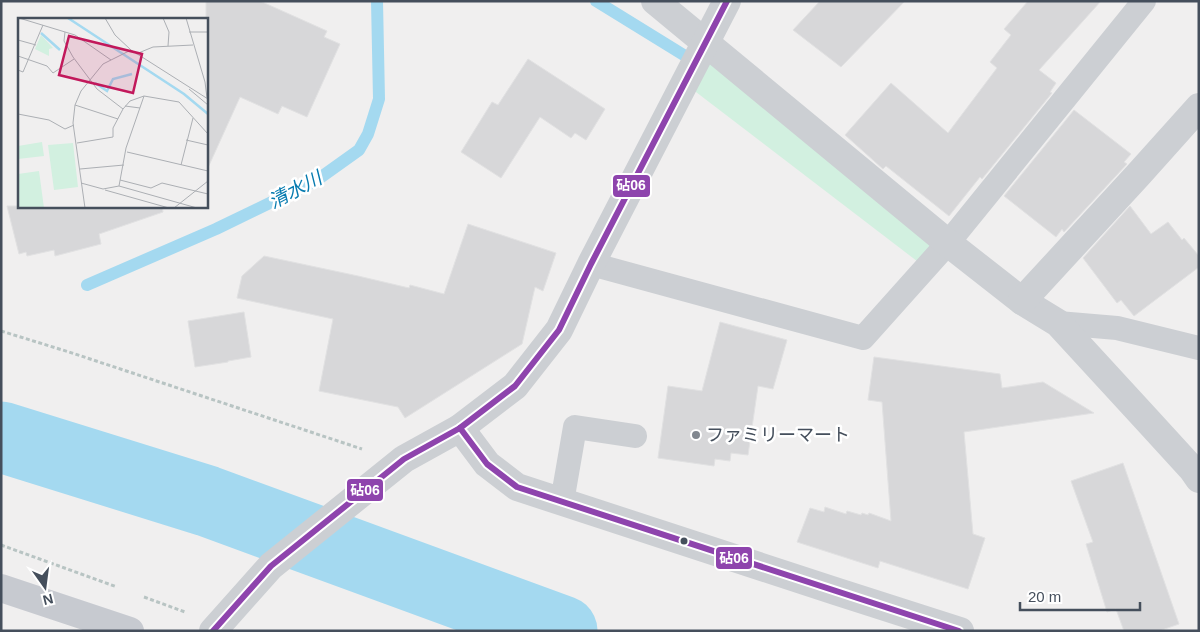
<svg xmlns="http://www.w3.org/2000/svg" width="1200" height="632" font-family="Arial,'Noto Sans JP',sans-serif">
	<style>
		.green { fill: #d2f0e0 }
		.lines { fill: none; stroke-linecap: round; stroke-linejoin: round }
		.stream { stroke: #a4d9f0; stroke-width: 12 }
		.river { stroke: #a4d9f0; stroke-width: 71 }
		.building { fill: #d7d7d9; stroke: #e1e1e2 }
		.path { stroke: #b8c4c3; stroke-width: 3; stroke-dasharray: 4 2.5; stroke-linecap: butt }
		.service { stroke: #cccfd3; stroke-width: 24 }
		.minor { stroke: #cccfd3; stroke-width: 28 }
		.tertiary { stroke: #cccfd3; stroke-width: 28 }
		.primary { stroke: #c7cad0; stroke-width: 28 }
		.bus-1-casing { stroke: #fff; stroke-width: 10 }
		.bus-1 { stroke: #8e44ad; stroke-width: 6 }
		.poi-dot { fill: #81878f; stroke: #fff; stroke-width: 2 }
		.bus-dot { fill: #454f5c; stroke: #fff; stroke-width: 2 }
		.labels { text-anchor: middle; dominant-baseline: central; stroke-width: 5; stroke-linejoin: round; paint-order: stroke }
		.poi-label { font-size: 18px; fill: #454f5c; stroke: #fff; text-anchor: start }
		.water-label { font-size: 19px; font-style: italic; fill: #057aaf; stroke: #fff }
		.inset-river { fill: none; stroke: #a4d9f0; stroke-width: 2.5 }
		.inset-road { fill: none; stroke: #acafb4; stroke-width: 1 }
		.view { fill: #c2185b; fill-opacity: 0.15; stroke: #c2185b; stroke-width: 2.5 }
		.inset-edge { fill: none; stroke: #454f5c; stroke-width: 2.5 }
		.line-badge { stroke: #fff; stroke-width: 2 }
		.badge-label { font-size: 14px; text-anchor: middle; font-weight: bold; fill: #fff }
	</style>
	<rect width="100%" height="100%" fill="#f0efef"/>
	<path class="green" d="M711 47 942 238 926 268 692 89Z"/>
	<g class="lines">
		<g class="stream">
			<path d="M596 1 695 62"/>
			<path d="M87 285 216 229 317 180 359 150 368 134 379 99 377 1"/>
		</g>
		<path class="river" d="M1 437 207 501 562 631"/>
	</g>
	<g class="building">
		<path d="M206 1H260L327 31 324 37 340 44 307 117 282 106 278 114 240 97 206 172Z"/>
		<path d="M820 1H905L841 67 793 30Z"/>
		<path d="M1028 1H1101L1039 70 1056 83 1050 92 1052 93 982 179 980 177 949 216 886 166 883 169 845 135 891 83 948 133 997 68 990 62 1011 35 1004 29Z"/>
		<path d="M528 59 605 109 586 140 575 133 571 138 540 117 501 178 461 152 492 102 498 105Z"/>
		<path d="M1074 110 1131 154 1124 162 1127 164 1064 232 1062 229 1056 237 1004 196Z"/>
		<path d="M7 206H162L163 212 99 234 101 244 55 256 54 250 27 256 26 252 19 254Z"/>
		<path d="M1130 206 1151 234 1168 222 1182 240 1184 238 1199 256V267L1134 316 1121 300 1117 303 1083 258Z"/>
		<path d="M468 224 556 253 543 291 535 287 522 344 405 418 398 407 319 391 333 319 237 298 242 276 264 256 358 276 409 288 410 285 444 294Z"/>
		<path d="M244 312 251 357 228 361V362L195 367 188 321Z"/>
		<path d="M720 322 787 340 773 389 758 386 748 455 731 453 730 461 715 459 714 466 658 458 668 386 702 391Z"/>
		<path d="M874 357 1000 374 1002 388 1043 382 1094 413 964 432 973 534 985 538 968 589 880 561 878 568 797 542 810 508 824 512 825 507 846 514 847 511 861 515 862 513 868 515 869 513 891 521 882 402 868 400Z"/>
		<path d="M1123 463 1179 624 1159 631H1124L1116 609 1107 612 1086 544 1093 542 1071 481Z"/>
	</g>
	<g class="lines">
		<g class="path">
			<path d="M1 331 69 352 362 449"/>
			<path d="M1 545 117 587"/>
			<path d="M144 597 185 612"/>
		</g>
		<g class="service">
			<path d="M591 264 863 338 948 243 1144 1"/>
			<path d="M1058 323 1117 328 1199 348"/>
			<path d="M562 502 575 427 635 436"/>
		</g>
		<g class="minor">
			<path d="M655 1 948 243 1022 301 1058 323 1149 422 1192 469 1199 479"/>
			<path d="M1022 301 1138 175 1199 107"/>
			<path d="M460 428 487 464 517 487 835 591 960 631"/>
		</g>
		<path class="tertiary" d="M213 631 271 566 404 459 460 428 515 386 559 330 591 264 727 1"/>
		<path class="primary" d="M1 588 130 631"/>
		<defs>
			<g id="bus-1">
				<path d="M460 428 487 464 517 487 959 631"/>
				<path d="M213 631 271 566 404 459 460 428 515 386 559 330 591 264 727 1"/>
			</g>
		</defs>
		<use href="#bus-1" class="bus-1-casing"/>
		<use href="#bus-1" class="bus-1"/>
	</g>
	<circle class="poi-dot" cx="696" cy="435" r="5"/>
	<circle class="bus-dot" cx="684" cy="541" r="4.5"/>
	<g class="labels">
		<g class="poi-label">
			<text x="706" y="435">ファミリーマート</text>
		</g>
		<g class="water-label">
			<text transform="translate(295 190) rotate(-28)">清水川</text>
		</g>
	</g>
	<g transform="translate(18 18)">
		<rect width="190" height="190" fill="#f0efef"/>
		<path d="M23 17 35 30 31 31V38L17 31ZM24 124 26 138 0 141V128ZM55 125 60 169 36 172 30 127ZM21 153 26 190H0V156Z" fill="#d2f0e0"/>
		<path class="inset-river" d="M50 0 166 76 190 96M23 15 42 32M77 65 89 73 95 61 114 56"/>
		<path class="inset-road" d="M1 0 57 17 93 42M87 0 97 17 113 32 190 81M145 0 151 14 150 28M168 0 187 64 189 80M47 14 46 23 55 39 79 71 105 91M171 14H190M0 22 18 27M118 36 135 29 175 27M0 38 29 48 35 55 56 41M0 52 5 54 25 7M171 71 190 87M57 87 100 101M107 88 122 90M0 96 31 102 47 111 56 107M168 122 190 127M59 125 95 119V110L105 91 112 83 126 78 161 84 190 116M109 134 190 153M163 147 175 100M62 151 106 147M102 162 133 170 144 165 190 176M63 165 85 171 101 168 179 190M101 168 108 130 126 78M87 172 151 190M67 190 55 105 57 87 63 73 85 46 113 32M156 190 190 163"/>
		<path class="view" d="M51 18 124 36 115 75 41 57Z"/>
		<rect width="190" height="190" class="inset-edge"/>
	</g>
	<g class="line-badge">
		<rect x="612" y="174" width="39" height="24" rx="5" fill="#8e44ad"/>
		<rect x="346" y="478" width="38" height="24" rx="5" fill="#8e44ad"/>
		<rect x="715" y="546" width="38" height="24" rx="5" fill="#8e44ad"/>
	</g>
	<g class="badge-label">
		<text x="631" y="190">砧06</text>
		<text x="365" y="495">砧06</text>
		<text x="734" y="563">砧06</text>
	</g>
	<rect width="1200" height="632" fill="none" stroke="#454f5c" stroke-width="5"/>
	<g transform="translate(45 587) rotate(166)" stroke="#ffffff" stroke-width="4" paint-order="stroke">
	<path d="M0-4L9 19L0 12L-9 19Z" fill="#454f5c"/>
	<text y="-8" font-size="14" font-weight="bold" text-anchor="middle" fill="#454f5c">N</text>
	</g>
	<path d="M1020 602v8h120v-8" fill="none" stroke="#454f5c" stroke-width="2.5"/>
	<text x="1028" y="602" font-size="15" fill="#454f5c" stroke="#ffffff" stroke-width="4" paint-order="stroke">20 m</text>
</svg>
